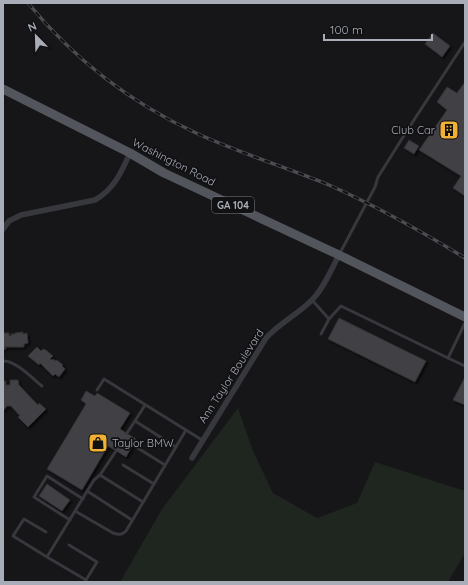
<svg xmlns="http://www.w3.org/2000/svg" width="468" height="585" font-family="Quicksand,sans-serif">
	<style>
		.green { fill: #1e261f }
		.building { fill: #404145; stroke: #303034; filter: url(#shadow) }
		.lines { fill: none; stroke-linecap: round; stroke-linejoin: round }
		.service { stroke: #37383d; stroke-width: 3 }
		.minor { stroke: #37383d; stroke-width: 5.5 }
		.primary { stroke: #53555c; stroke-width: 9 }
		.rail-casing { stroke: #4a4c52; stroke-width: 3.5 }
		.rail { stroke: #111113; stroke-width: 2; stroke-dasharray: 6; stroke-linecap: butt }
		.labels { text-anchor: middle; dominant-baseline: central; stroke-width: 3.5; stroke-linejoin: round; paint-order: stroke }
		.shield { fill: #111113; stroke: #7b7e86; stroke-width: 1 }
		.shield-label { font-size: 10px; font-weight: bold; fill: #a8adb8 }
		.poi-label { font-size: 11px; fill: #a8adb8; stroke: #111113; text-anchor: end }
		.street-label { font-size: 11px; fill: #a8adb8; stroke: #111113 }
	</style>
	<defs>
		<filter id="shadow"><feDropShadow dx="2" dy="2" stdDeviation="1" flood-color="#0009"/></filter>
	</defs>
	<rect width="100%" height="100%" fill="#161618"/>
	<path class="green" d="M238 408 253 451 273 493 317 518 357 503 375 462 465 491V553L448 582H120L162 509Z"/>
	<g class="building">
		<path d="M433 33 450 46 442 57 425 44Z"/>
		<path d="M465 82V196L453 188 461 176 419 150 447 110 437 102 447 87 457 93Z"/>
		<path d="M409 140 419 146 414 154 404 148Z"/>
		<path d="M339 318 426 361 415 382 328 339Z"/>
		<path d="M23 332V334L27 333 28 343 24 344V347H5L6 349H3V333H9V336H11V334H15V333Z"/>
		<path d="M37 347 41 351 43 349 46 350 53 356 50 359 52 360 53 359 56 361 57 360 63 365 62 366 65 369 59 377 55 374 53 376 40 363 39 365 28 356Z"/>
		<path d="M465 377V405L453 400Z"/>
		<path d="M10 380H18L19 385 38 405 39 403 46 409 28 427 18 417 20 416 11 406H7L3 411V381H6V385H10Z"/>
		<path d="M86 391 95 396 97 393 130 413 120 429 136 439 126 457 108 446 82 490 47 469 86 404 81 400Z"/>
		<path d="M47 484 70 500 62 511 39 496Z"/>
	</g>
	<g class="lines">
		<g class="service">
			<path d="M340 253 375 187 378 177 410 126 465 42"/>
			<path d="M312 300 329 319"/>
			<path d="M465 323 448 358 465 366"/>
			<path d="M321 334 329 319 341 306 448 358"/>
			<path d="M3 361C15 360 33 379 42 386"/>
			<path d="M97 390 104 379 202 440"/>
			<path d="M145 405 135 421 176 447"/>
			<path d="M127 433 135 421"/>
			<path d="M136 447 165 465"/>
			<path d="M123 465 154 484"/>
			<path d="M100 475 116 451"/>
			<path d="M87 491 132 520"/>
			<path d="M75 511 94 480 100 475 143 502"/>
			<path d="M70 520 34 497 47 476 83 499"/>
			<path d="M46 532 24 519 13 536 47 557"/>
			<path d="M69 545 97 562 86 580 47 557 75 511 113 533C119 535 122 535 126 531L186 430"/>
		</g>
		<g class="minor">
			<path d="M3 229 9 221 21 215 95 200C114 189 121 173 130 153"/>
			<path d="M192 458 266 338C280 323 298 314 312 300 324 288 331 270 339 255"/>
		</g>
		<path class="primary" d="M3 89 130 153 164 173 339 255 465 317"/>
		<defs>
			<path id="rail" d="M28 3C73 58 131 103 196 133 239 153 286 167 329 185 376 206 421 231 465 258"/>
		</defs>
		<use href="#rail" class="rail-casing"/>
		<use href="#rail" class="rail"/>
	</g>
	<defs>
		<symbol id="building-square" viewBox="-11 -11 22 22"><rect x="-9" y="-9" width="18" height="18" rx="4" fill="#f2b134" stroke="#111113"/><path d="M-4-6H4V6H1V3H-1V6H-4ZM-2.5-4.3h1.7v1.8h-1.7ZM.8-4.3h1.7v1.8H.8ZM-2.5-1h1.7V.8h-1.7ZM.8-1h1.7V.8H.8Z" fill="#111"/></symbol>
		<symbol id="shop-square" viewBox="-11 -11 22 22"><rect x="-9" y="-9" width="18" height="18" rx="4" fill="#f2b134" stroke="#111113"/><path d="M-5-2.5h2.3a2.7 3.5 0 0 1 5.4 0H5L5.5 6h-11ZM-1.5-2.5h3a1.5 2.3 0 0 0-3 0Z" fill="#111"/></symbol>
	</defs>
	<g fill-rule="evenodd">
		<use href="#building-square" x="438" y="119" width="22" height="22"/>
		<use href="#shop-square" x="87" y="432" width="22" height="22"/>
	</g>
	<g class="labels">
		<rect class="shield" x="212" y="197" width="42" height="16" rx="3"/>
		<g class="shield-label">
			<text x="233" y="205">GA 104</text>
		</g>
		<g class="poi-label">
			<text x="435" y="130">Club Car</text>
			<text x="112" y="443" text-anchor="start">Taylor BMW</text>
		</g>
		<g class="street-label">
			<text transform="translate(174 162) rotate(27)">Washington Road</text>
			<text transform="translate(231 376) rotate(-57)">Ann Taylor Boulevard</text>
		</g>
	</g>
	<rect width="468" height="585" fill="none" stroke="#a8adb8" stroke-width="8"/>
	<g transform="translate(36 36) rotate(337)" stroke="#111113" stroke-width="3" paint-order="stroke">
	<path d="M0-3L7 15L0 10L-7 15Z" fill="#a8adb8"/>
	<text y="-6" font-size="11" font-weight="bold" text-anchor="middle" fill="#a8adb8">N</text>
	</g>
	<path d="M324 34v6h108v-6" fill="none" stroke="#a8adb8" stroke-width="2"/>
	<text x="330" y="34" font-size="12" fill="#a8adb8" stroke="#111113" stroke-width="3" paint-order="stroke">100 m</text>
</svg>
